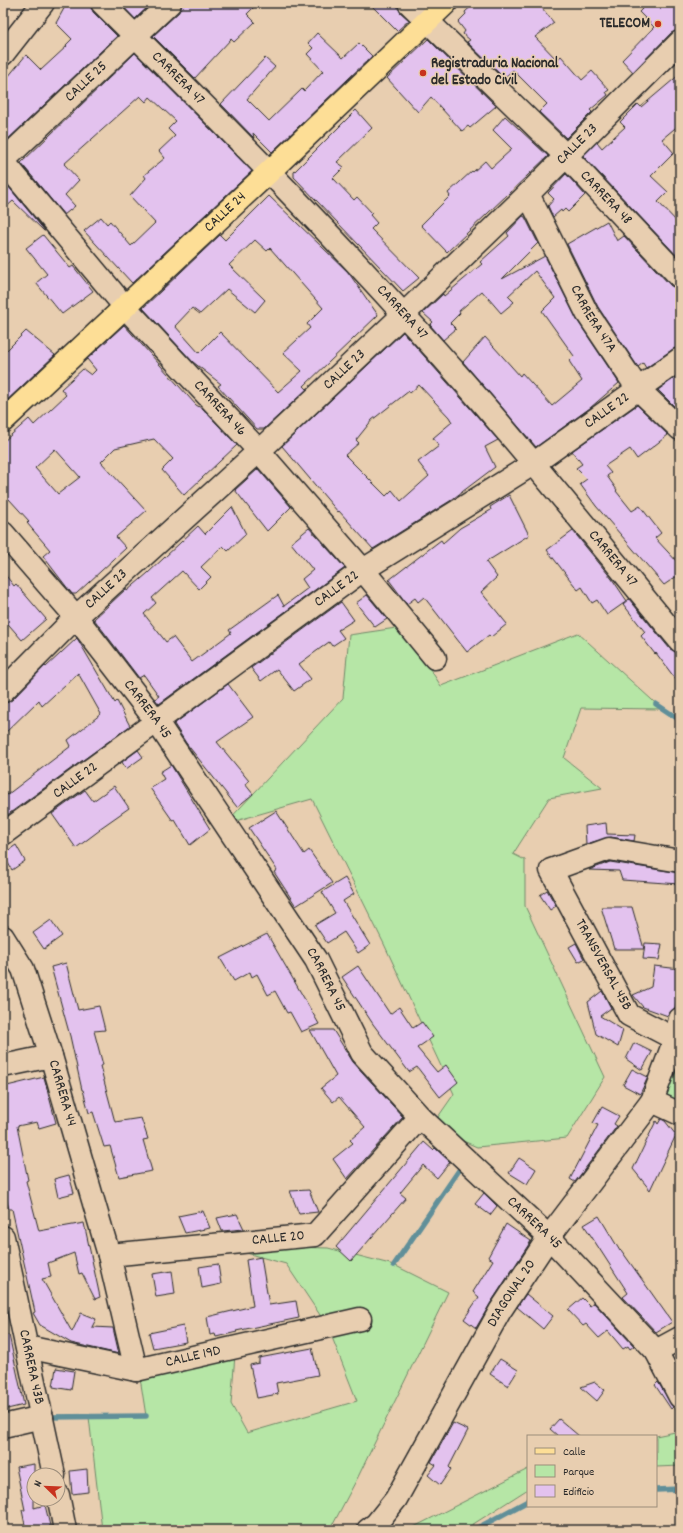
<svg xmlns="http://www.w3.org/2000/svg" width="683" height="1533" font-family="Dekko,sans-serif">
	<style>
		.green { fill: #b6e6a6; stroke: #708868 }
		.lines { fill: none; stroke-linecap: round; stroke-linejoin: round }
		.stream { stroke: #608f99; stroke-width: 5.5 }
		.building { fill: #e3c2ee; stroke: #2b2b2b; fill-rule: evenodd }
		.minor-casing { stroke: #2b2b2b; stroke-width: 25 }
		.major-casing { stroke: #2b2b2b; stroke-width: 25 }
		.minor { stroke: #e8ceb0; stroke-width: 22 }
		.major { stroke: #fdde96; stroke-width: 22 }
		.poi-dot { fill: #c8321e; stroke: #e8ceb0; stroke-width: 1.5 }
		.labels { text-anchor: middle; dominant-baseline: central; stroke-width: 3; stroke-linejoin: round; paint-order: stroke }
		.poi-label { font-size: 15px; font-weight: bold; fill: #2b2b2b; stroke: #e8ceb0; text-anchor: end }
		.street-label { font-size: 15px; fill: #2b2b2b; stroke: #e8ceb0 }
	</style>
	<rect width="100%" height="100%" fill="#e8ceb0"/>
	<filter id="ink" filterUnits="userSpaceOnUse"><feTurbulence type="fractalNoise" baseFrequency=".025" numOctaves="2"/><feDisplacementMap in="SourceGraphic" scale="8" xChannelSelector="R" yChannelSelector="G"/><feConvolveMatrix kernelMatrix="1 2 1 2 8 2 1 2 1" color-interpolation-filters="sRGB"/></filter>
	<g filter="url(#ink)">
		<g class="green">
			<path d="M403 627 441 686 578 633 662 709 581 708 564 758 602 788 549 798 513 854 525 860V906L605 1077 567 1138 477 1147 431 1127 454 1094 384 944 312 799 225 824 343 698 349 635Z"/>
			<path d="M680 1014V1107L652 1101Z"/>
			<path d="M217 1245 328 1248 394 1265 448 1292 358 1477 330 1530H264L263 1526 254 1530H102L89 1417 146 1416 141 1384 136 1370 235 1355 231 1404 247 1433 357 1401 328 1327 286 1264Z"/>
			<path d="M680 1431V1466L656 1467V1436Z"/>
			<path d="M528 1469V1489L464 1530H408Z"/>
		</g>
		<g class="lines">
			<g class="stream">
				<path d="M656 704 680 720"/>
				<path d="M394 1265 464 1163"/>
				<path d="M47 1417 146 1416"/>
				<path d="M656 1490 680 1489"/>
				<path d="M474 1530 528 1501"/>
			</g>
		</g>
		<g class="building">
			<path d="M67 3H90L93 12 117 36 5 142 3 140V83L26 55 41 70 67 46 66 45 72 39 56 23Z"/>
			<path d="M120 3H152L135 19Z"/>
			<path d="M182 3H258L247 14 255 22 234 42 231 39 195 78 153 36 179 12Z"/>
			<path d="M369 3H397L400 12 409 20 397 31Z"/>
			<path d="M475 3H538L554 23 535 37 557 60 561 56 582 80 592 71 609 90 606 92 608 95 590 110 592 112 566 138 539 112 547 104 513 70 504 78 467 42 470 40 463 34 465 31 458 22 466 14 465 12Z"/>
			<path d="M648 3H680V29L671 33 633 72 622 60 654 27 639 12Z"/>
			<path d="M317 33 343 58 359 43 372 56 272 152 253 133 254 138 221 104 265 58 275 67 247 99 269 121 302 89 304 91 323 71 307 54 313 48 308 43Z"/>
			<path d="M428 39 496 106 470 128 468 126 462 131 431 97 418 112 387 78Z"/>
			<path d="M135 53 252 171 132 283 84 231 101 217 107 224 110 221 131 246 155 223 130 196 146 178 144 175 165 158 159 151 175 136 168 129 176 121 150 97 146 102 140 96 64 164 79 180 65 195 75 206 64 215 21 163Z"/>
			<path d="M680 74V124L662 139 674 153 651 176 668 192 658 202 680 225V259L583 156 597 142 602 148 625 127 620 122 638 104 641 107Z"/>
			<path d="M356 110 372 128 337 162 344 167 333 178 354 200 357 197 372 213 370 215 377 223 371 229 419 278 403 291 294 177V172Z"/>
			<path d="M505 116 548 156 447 252 421 225 450 196 448 193 472 171 473 172 485 161 491 168 512 149 493 130Z"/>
			<path d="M566 174 585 195 568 212 565 209 562 212 561 210 553 217 548 206 554 199 548 193Z"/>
			<path d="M3 180 45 231H44L13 201 3 210Z"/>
			<path d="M269 196 348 272 378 315 304 386 307 389 264 429H257L218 386 221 384 193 362 143 308 220 235 225 240ZM255 240 267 251 270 248 323 308 307 324 310 328 283 353 302 371 278 392 220 332 199 353 175 326 192 308 200 314 227 289 255 312 265 300 229 265Z"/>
			<path d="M523 216 525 217 538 243 502 279 545 256 577 320 619 383 590 408 536 447 463 362 485 337 520 376 522 373 552 406 582 381 569 361 574 356 542 311 555 298 535 271 508 296 514 302 501 313 482 291 459 311 460 313 450 323 456 329 443 340 430 325 433 322 423 313 443 294 444 296 482 264 480 262 509 236 507 233Z"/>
			<path d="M607 221 617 241 624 236 671 286 680 289V347L673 349 646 368 643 363 638 367 598 307 567 244Z"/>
			<path d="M43 235 70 268 73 266 93 291 62 314 36 283 47 274 26 248Z"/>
			<path d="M124 325 196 405 203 409 237 445 184 495 162 470 173 459 154 439 115 448 101 462 146 511 116 537 126 548 76 594H72L43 556 50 550 27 523 29 521 9 499 3 504V442L29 419 34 425 66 395 61 389 83 369 91 375 96 370 87 359ZM55 449 80 477 58 494 35 468Z"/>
			<path d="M26 331 55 355 3 404V354Z"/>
			<path d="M403 332 498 440 485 447 495 467 450 501 373 549 339 511 338 512 282 446ZM419 385 449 417 452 422 433 438 439 446 418 462 429 476 401 501 392 490 386 496 345 455 359 443 356 440 372 420 409 391 410 393Z"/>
			<path d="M676 377 680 381V412L658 390Z"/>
			<path d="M637 405 668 435 637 459 630 449 605 466 611 473 607 476 617 490 616 491 632 511 640 506 661 533 655 538 680 565V574L664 585 596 506 580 484 587 479 576 468 582 464 572 451Z"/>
			<path d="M258 469 291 507 267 531 235 490Z"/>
			<path d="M509 495 529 535 486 562 497 577 481 592 507 624 491 637 489 635 467 652 424 597 418 602 415 598 407 604 389 580 441 540 443 543 460 528 491 510 490 507Z"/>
			<path d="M232 507 246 534 228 551 223 546 201 567 211 577 199 589 182 571 152 598 156 603 144 614 166 642 173 637 192 662 231 633 229 630 278 595 284 606 308 588 302 579 313 570 291 543 309 528 345 568 159 704 155 699 159 696 144 675 139 678 94 619 126 589 127 591 148 573 198 526 205 534Z"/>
			<path d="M573 531 612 579 627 601 607 615 597 600 592 603 582 587 578 590 547 550Z"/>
			<path d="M3 572 14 586 16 584 46 619 22 640 3 618Z"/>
			<path d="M367 595 387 619 375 627 356 603Z"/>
			<path d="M629 599 670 649 680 653V685L656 653 655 654 641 636 645 632 623 604Z"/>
			<path d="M341 602 354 620 338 630 344 638 332 646 329 642 299 664 311 679 294 691 277 669 261 681 251 668Z"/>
			<path d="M77 638 115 703 117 701 130 726 3 818V798L71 746 68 740 101 714 78 673 42 706 39 700 3 735V705L12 700 45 666 46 667Z"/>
			<path d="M228 684 253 717 217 742 249 781 245 784 253 794 237 807 186 743 174 724Z"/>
			<path d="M138 750 143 757 126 769 122 762Z"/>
			<path d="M171 765 210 829 190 845 175 820 173 821 150 788 164 779 160 772Z"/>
			<path d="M114 786 129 808 99 829 100 830 76 848 52 814 85 790 93 801Z"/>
			<path d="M276 811 304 854 309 850 332 883 296 906 274 872 277 870 249 828Z"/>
			<path d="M606 823 607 834 635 835 634 841 611 837 586 844 585 826Z"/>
			<path d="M16 845 25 861 12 870 3 854Z"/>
			<path d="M610 862 680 873V884L622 880 619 871 589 870Z"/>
			<path d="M345 878 354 894 343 901 370 945 358 953 344 932 327 943 315 925 335 913 322 892Z"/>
			<path d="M547 890 556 906 550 910 540 895Z"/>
			<path d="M601 907H632L644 949H614Z"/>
			<path d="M51 920 62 936 44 949 33 933Z"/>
			<path d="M267 934 319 1024 301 1032 290 1012 287 1013 275 991 268 995 257 974 252 977 250 972 234 981 220 958Z"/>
			<path d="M576 943 584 959 578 962 569 947Z"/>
			<path d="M645 943 662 944 659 960 643 959Z"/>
			<path d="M66 963 78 1010 99 1006 105 1030 94 1031 103 1065 100 1066 115 1122 141 1118 148 1139 143 1140 152 1171 119 1177 110 1146 104 1147 93 1112 89 1113 83 1090H82L70 1036 51 967Z"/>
			<path d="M358 966 390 1014 399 1007 413 1028 422 1022 433 1037 417 1048 437 1072 446 1065 458 1082 440 1097 417 1067 409 1072 373 1024 342 977Z"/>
			<path d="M654 966 680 969V988L675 1008 671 1011 668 1016 643 1007 633 995 651 987Z"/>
			<path d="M602 991 611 1008 600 1016 623 1030 618 1047 596 1034 588 1002Z"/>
			<path d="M310 1030H333L353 1062 403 1117 347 1179 333 1159 353 1143 350 1140 365 1127 339 1097 333 1102 321 1088 336 1076Z"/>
			<path d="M634 1043 652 1052 642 1070 626 1059Z"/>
			<path d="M632 1069 648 1077 640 1094 623 1085Z"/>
			<path d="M44 1077 56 1123 39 1128 37 1122 17 1126 28 1180 26 1181 39 1231 84 1223 100 1297 95 1299 82 1273 79 1274 74 1253 48 1263 51 1277 42 1279 72 1332 81 1313 96 1319 92 1327 113 1328 119 1354 71 1343 40 1325 33 1313 35 1312 29 1285 12 1209H9L3 1187V1087Z"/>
			<path d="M602 1107 619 1116 614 1124 617 1126 575 1182 570 1179 598 1125 593 1123Z"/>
			<path d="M661 1119 665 1121 676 1135 650 1190 633 1169 656 1121 658 1124Z"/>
			<path d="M424 1142 433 1150 435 1148 450 1162 437 1178 423 1165 400 1193 406 1198 351 1261 336 1247Z"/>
			<path d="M519 1158 536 1169 527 1184 509 1173Z"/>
			<path d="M69 1175 74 1193 58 1197 54 1179Z"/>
			<path d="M309 1190 318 1212 299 1214 290 1191Z"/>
			<path d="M484 1193 497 1206 490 1215 475 1204Z"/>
			<path d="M203 1211 210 1228 185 1233 178 1216Z"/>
			<path d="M237 1214 244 1229 222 1231 217 1218Z"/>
			<path d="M599 1216 620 1251 621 1250 672 1322 656 1332 623 1297 628 1293 584 1225Z"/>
			<path d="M506 1224 531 1241 490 1304 476 1328 464 1319 479 1297 473 1292 493 1260 488 1257Z"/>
			<path d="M261 1257 269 1305 296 1301 299 1318 236 1331 237 1332 216 1337 215 1334 210 1335 207 1317 253 1306 246 1260Z"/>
			<path d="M218 1264 221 1284 202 1288 199 1267Z"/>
			<path d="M172 1271 175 1294 156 1297 152 1274Z"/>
			<path d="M526 1294 553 1316 543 1329 517 1307Z"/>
			<path d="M582 1298 590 1306 594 1303 634 1346 630 1349 628 1346 623 1349 608 1331 599 1338 586 1324 583 1326 568 1310Z"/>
			<path d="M183 1326 186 1342 153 1348 149 1333Z"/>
			<path d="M9 1335 24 1405 3 1410V1336Z"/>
			<path d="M312 1348 318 1375 276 1383 278 1394 257 1398 250 1365 259 1363V1358Z"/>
			<path d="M500 1359 518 1370 508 1386 490 1374Z"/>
			<path d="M56 1368 74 1371 71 1390 53 1387Z"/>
			<path d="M595 1382 605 1390 597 1401 581 1387Z"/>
			<path d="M658 1382 673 1407 671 1409 655 1385Z"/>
			<path d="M559 1419 579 1436H558L550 1429Z"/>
			<path d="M453 1423 468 1430 449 1467 451 1469 440 1485 428 1475 436 1465 431 1462Z"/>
			<path d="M34 1464V1508L45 1505 51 1530H26L22 1510H25L16 1467Z"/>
			<path d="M87 1469 88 1492 72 1494 70 1471Z"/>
		</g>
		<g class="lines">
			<defs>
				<g id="minor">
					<path id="s1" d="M102 3C204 104 306 207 403 314 500 419 589 531 680 641"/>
					<path id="s2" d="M409 3 565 155 680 277"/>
					<path d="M3 54 43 3"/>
					<path id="s3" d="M3 161 125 307 259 451 363 570 435 658"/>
					<path id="s4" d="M3 161 170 3"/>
					<path id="s5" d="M528 194 587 313 638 389 680 429"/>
					<path id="s6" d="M3 533 76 617 157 722 316 960 362 1053 420 1117 549 1237 656 1351 680 1397"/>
					<path id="s7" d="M3 691 76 617 259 451 404 314 528 194 680 42"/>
					<path id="s8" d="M3 834 363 570 533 464 680 359"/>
					<path id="s9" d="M3 937 23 969 51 1056 109 1255 136 1370"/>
					<path d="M675 1039 629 1015 551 870 609 849 680 861"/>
					<path d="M3 1066 51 1056"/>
					<path d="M652 1101 680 1114"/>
					<path id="s10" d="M3 1237 54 1475"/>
					<path id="s11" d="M109 1255 315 1235 420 1117"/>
					<path id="s12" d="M27 1347 136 1370 360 1319"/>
					<path d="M656 1351 680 1338"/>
					<path d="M3 1426 42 1417"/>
					<path d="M58 1495 65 1530"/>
					<path id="s13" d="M368 1530 376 1524 396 1499 500 1311 549 1237 652 1101 675 1039 680 1019"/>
				</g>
				<g id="major">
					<path id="s14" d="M3 421 269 172 446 3"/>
				</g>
			</defs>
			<use href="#minor" class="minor-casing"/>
			<use href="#major" class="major-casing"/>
			<use href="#minor" class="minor"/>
			<use href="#major" class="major"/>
		</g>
	</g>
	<g class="poi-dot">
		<circle cx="658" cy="24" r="4"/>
		<circle cx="423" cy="73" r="4"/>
	</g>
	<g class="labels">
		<g class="poi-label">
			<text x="650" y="24">TELECOM</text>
			<text x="431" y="64" text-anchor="start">Registraduria Nacional<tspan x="431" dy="17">del Estado Civil</tspan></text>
		</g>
		<g class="street-label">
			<text stroke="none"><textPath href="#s1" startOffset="107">CARRERA 47</textPath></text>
			<text stroke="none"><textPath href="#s4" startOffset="115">CALLE 25</textPath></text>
			<text stroke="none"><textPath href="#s7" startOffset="793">CALLE 23</textPath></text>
			<text stroke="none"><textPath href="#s2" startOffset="277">CARRERA 48</textPath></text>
			<text stroke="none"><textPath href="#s14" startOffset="305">CALLE 24</textPath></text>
			<text stroke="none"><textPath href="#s1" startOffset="431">CARRERA 47</textPath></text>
			<text stroke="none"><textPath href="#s5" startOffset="141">CARRERA 47A</textPath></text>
			<text stroke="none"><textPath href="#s7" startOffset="469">CALLE 23</textPath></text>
			<text stroke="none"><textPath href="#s3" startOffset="329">CARRERA 46</textPath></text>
			<text stroke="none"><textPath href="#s8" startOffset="738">CALLE 22</textPath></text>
			<text stroke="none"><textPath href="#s1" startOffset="755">CARRERA 47</textPath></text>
			<text stroke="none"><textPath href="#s7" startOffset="145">CALLE 23</textPath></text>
			<text stroke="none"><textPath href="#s8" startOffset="414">CALLE 22</textPath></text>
			<text stroke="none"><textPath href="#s6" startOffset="228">CARRERA 45</textPath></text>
			<text stroke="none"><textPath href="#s8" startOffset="90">CALLE 22</textPath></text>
			<text transform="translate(603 965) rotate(61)">TRANSVERSAL 45B</text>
			<text stroke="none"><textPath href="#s6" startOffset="552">CARRERA 45</textPath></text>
			<text stroke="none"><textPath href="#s9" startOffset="168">CARRERA 44</textPath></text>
			<text stroke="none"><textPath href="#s6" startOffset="876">CARRERA 45</textPath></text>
			<text stroke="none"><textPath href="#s11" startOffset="170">CALLE 20</textPath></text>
			<text stroke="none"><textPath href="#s13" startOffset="278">DIAGONAL 20</textPath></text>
			<text stroke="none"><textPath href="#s12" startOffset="170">CALLE 19D</textPath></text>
			<text stroke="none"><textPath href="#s10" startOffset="133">CARRERA 43B</textPath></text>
		</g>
	</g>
	<rect width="683" height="1533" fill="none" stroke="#e8ceb0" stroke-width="16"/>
	<rect x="8" y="8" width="667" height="1517" fill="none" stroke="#2b2b2b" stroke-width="1.5" filter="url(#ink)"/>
	<rect x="527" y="1435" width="130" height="72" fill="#e8ceb0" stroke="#9c8d7b"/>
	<rect x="535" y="1448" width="20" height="6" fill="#fdde96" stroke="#9c8d7b"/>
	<text x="563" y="1455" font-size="12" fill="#2b2b2b">Calle</text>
	<rect x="535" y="1465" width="20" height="12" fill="#b6e6a6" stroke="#9c8d7b"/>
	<text x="563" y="1475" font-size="12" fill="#2b2b2b">Parque</text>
	<rect x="535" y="1485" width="20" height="12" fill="#e3c2ee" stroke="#9c8d7b"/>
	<text x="563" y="1495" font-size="12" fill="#2b2b2b">Edificio</text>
	<g transform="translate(46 1487) rotate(293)"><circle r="19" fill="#e8ceb0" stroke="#9c8d7b"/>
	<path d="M0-3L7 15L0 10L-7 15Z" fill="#c8321e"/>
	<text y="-6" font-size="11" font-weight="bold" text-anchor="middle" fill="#2b2b2b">N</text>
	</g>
</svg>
